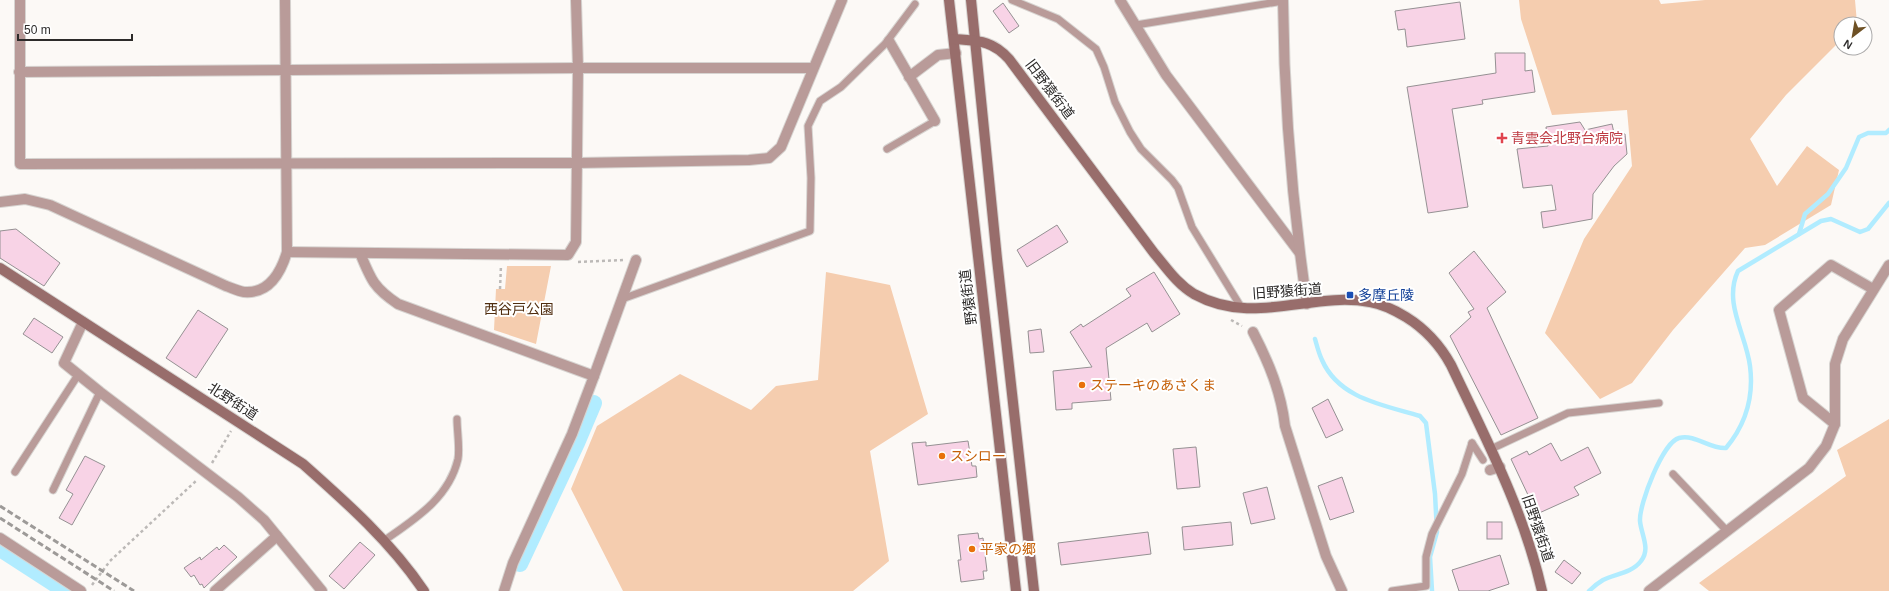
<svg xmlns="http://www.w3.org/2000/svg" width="1889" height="591" font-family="Helvetica,'Noto Sans JP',sans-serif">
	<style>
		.green { fill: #f5cdaf }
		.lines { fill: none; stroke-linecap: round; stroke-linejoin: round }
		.stream { stroke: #b1ecff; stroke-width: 4.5 }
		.canal { stroke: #b1ecff; stroke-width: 16 }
		.building { fill: #f8d3e6; stroke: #959193 }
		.lane-casing { stroke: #d7d4d1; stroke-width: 9 }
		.street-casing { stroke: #d7d4d1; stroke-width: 12 }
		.secondary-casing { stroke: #d7d4d1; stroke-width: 12 }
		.path { stroke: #bcb9b7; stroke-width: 2.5; stroke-dasharray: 3 3; stroke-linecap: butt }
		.lane { stroke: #b99b99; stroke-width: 7 }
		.street { stroke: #b99b99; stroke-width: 10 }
		.secondary { stroke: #986d6b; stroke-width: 10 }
		.rail { stroke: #9d9a98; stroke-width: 3; stroke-dasharray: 6 3; stroke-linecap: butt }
		.health-dot { fill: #e0444e; stroke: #fff; stroke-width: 1.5 }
		.transit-dot { fill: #1a4fb4; stroke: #fff; stroke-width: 1.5 }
		.food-dot { fill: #e8710a; stroke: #fff; stroke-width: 1.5 }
		.labels { text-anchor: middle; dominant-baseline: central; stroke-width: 4; stroke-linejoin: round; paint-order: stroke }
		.street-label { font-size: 14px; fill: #2d2b2a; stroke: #fff }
		.health-label { font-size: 14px; fill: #be3a42; stroke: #fff; text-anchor: start }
		.transit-label { font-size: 14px; fill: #164399; stroke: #fff; text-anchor: start }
		.park-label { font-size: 14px; fill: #502d0f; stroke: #fff }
		.food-label { font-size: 14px; fill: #c56008; stroke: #fff; text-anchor: start }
	</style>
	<rect width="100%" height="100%" fill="#fcf9f6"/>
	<g class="green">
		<path d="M1519 0H1659L1661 4 1705 0H1855L1857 23 1841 24V40L1786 95 1750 139 1777 186 1807 146 1839 170 1831 205 1765 245 1745 248 1673 330 1632 383 1600 399 1545 333 1584 239 1632 166 1627 110 1552 115 1521 19Z"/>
		<path d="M507 266H551L536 344 494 330 496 289H505Z"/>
		<path d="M826 272 890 285 928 414 870 451 889 561 853 591H623L571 489 597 426 680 374 751 410 776 386 818 380Z"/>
		<path d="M1889 419V591H1709L1699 583 1846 476 1837 450Z"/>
	</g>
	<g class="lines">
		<g class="stream">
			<path d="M1799 234 1805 214 1828 194 1846 168 1859 137 1868 133H1886L1889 130"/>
			<path d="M1315 339C1317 346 1319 354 1322 360 1339 399 1384 405 1420 416L1426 423 1435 494 1437 532 1430 557 1432 591"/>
			<path d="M1589 591C1593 587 1598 583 1603 580 1615 574 1632 573 1641 561 1651 549 1641 534 1640 521 1639 504 1663 442 1679 438 1696 434 1709 449 1726 448 1746 424 1754 397 1750 366 1746 334 1723 303 1738 271L1821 221 1831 219 1860 232 1868 229 1889 203"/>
		</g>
		<g class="canal">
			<path d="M0 549 65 591"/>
			<path d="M520 564 577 443 594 403"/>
		</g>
	</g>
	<g class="building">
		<path d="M1460 2 1465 39 1407 47 1405 29 1398 30 1395 11Z"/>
		<path d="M1003 3 1019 26 1009 33 993 11Z"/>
		<path d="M1495 53H1525V71L1532 70 1535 92 1482 100 1483 104 1452 109 1468 207 1428 213 1407 87 1496 73Z"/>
		<path d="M1580 122 1585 130 1612 124 1614 133 1625 134 1627 154 1614 166 1593 194 1592 219 1543 228 1541 212 1556 210 1552 185 1523 188 1517 149 1548 146 1546 127Z"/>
		<path d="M1057 225 1068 242 1027 267 1017 250Z"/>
		<path d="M16 229 60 263 44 286 0 258V231Z"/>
		<path d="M1474 251 1506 292 1487 308 1538 418 1501 435 1450 336 1471 317 1468 312 1474 309 1449 273Z"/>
		<path d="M1154 272 1180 314 1152 332 1147 323 1106 348 1111 400 1072 403V409L1056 410 1053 371 1092 367 1070 332 1081 324 1083 327 1131 296 1126 289Z"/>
		<path d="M198 310 228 329 196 378 166 358Z"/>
		<path d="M34 318 63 337 52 353 23 334Z"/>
		<path d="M1041 329 1044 352 1030 353 1028 331Z"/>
		<path d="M1328 399 1343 430 1326 438 1312 408Z"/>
		<path d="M968 441 972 466H976L977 477 918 485 912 443 926 442V446Z"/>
		<path d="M1551 443 1561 461 1588 447 1601 473 1574 487 1579 495 1537 514 1511 459 1527 451 1529 455Z"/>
		<path d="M1196 447 1200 487 1177 489 1173 449Z"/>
		<path d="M85 456 105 466 72 525 59 518 73 494 66 490Z"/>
		<path d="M1342 477 1354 512 1330 520 1318 486Z"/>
		<path d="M1267 487 1275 519 1251 524 1243 493Z"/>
		<path d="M1231 522 1233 545 1184 550 1182 527Z"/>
		<rect x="1487" y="522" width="15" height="17"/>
		<path d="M1148 532 1151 554 1061 565 1058 543Z"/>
		<path d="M978 533 979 539 983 538 987 571H983L984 579 961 582 958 560H961L958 535Z"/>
		<path d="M360 542 375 555 344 589 329 576Z"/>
		<path d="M224 545 237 557 204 588 202 584 200 585 194 575 191 577 184 568 200 557 201 560 217 547 219 550Z"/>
		<path d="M1500 555 1509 584 1488 591H1459L1452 570Z"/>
		<path d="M1564 560 1581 573 1572 584 1555 572Z"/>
	</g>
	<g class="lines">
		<defs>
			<g id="lane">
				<path d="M1012 0 1058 19 1096 49 1104 67 1115 102 1130 132 1141 149 1172 180 1178 188 1192 227 1241 307"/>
				<path d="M1136 25 1283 1"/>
				<path d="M887 149 935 121"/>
				<path d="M622 299 810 231 811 178 808 126 820 101 841 87 885 44 915 4"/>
				<path d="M1472 443 1483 460"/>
				<path d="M1491 449 1568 413 1659 403"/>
				<path d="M15 472 78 375"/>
				<path d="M1673 474 1726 530"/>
				<path d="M53 490 100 392"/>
				<path d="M385 540C415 519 449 498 458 459 460 448 457 431 457 419"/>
				<path d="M1392 591 1426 586V557L1432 534 1462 474 1472 443"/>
			</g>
			<g id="street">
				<path d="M20 0V164L576 163 749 160 769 158 781 147 842 0"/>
				<path d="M1120 0 1166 75 1299 252"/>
				<path d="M1283 0C1284 103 1292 203 1307 304"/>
				<path d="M889 41 935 121"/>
				<path d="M19 72 578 68H813"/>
				<path d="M909 77 938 55 956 53"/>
				<path d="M0 202 25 199 50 205 226 286C232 288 238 291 244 292 269 294 281 272 287 252L285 0"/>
				<path d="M287 252 568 255 576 242 578 68 576 0"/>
				<path d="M360 253C371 280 374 288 398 304L594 376 572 434 513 563 504 591"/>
				<path d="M83 322 64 363 100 392 238 497 264 520 322 591"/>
				<path d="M1253 332C1269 363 1281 392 1285 426L1326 556 1342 591"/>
				<path d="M594 376 636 260"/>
				<path d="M1835 424 1803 398 1779 310 1831 265 1873 289"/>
				<path d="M1490 470 1500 467"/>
				<path d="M0 538 81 591"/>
				<path d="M215 591 277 536"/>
				<path d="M1649 591 1809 468 1826 446 1835 424V364L1843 339 1889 265"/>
			</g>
			<g id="secondary">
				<path d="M949 0 1016 591"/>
				<path d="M971 0 997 259 1034 591"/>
				<path d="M954 39C978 41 992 40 1009 59L1154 253C1166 267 1177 284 1194 294 1254 327 1311 291 1370 302 1383 304 1396 311 1406 317 1427 330 1440 345 1451 365 1486 439 1524 511 1542 591"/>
				<path d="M0 268 303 464C347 503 391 542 424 591"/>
			</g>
		</defs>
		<use href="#lane" class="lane-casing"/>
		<use href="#street" class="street-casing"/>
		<use href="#secondary" class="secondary-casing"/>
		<g class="path">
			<path d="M578 262 623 260"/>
			<path d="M500 289 501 265"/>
			<path d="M1231 320 1242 326"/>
			<path d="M212 463 231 431"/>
			<path d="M92 585 110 561 197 480"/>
		</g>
		<use href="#lane" class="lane"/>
		<use href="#street" class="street"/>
		<use href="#secondary" class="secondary"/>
		<g class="rail">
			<path d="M0 506 134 591"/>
			<path d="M0 518 114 591"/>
		</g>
	</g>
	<path class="health-dot" d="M1500 132h4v4h4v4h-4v4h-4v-4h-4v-4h4z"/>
	<rect class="transit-dot" x="1346" y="291" width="8" height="8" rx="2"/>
	<g class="food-dot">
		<circle cx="1082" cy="385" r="4"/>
		<circle cx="942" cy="456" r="4"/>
		<circle cx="972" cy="549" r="4"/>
	</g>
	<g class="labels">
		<g class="street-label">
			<text transform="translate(1050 89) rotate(53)">旧野猿街道</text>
			<text transform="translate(1287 291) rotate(-4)">旧野猿街道</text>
			<text transform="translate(968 297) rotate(-97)">野猿街道</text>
			<text transform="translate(233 401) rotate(33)">北野街道</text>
			<text transform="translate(1538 528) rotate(71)">旧野猿街道</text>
		</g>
		<g class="health-label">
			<text x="1511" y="138">青雲会北野台病院</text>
		</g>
		<g class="transit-label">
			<text x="1358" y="295">多摩丘陵</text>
		</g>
		<g class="park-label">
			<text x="519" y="309">西谷戸公園</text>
		</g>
		<g class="food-label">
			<text x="1090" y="385">ステーキのあさくま</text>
			<text x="950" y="456">スシロー</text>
			<text x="980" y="549">平家の郷</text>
		</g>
	</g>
	<g transform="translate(1853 36) rotate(211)"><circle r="19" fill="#ffffff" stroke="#abaaaa"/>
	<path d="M0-3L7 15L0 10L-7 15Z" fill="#6e5125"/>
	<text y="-6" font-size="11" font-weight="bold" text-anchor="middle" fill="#2d2b2a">N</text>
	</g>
	<path d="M18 34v6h114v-6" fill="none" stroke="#2d2b2a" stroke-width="2"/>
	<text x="24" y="34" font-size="12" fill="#2d2b2a" stroke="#ffffff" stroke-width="3" paint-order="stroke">50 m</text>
</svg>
